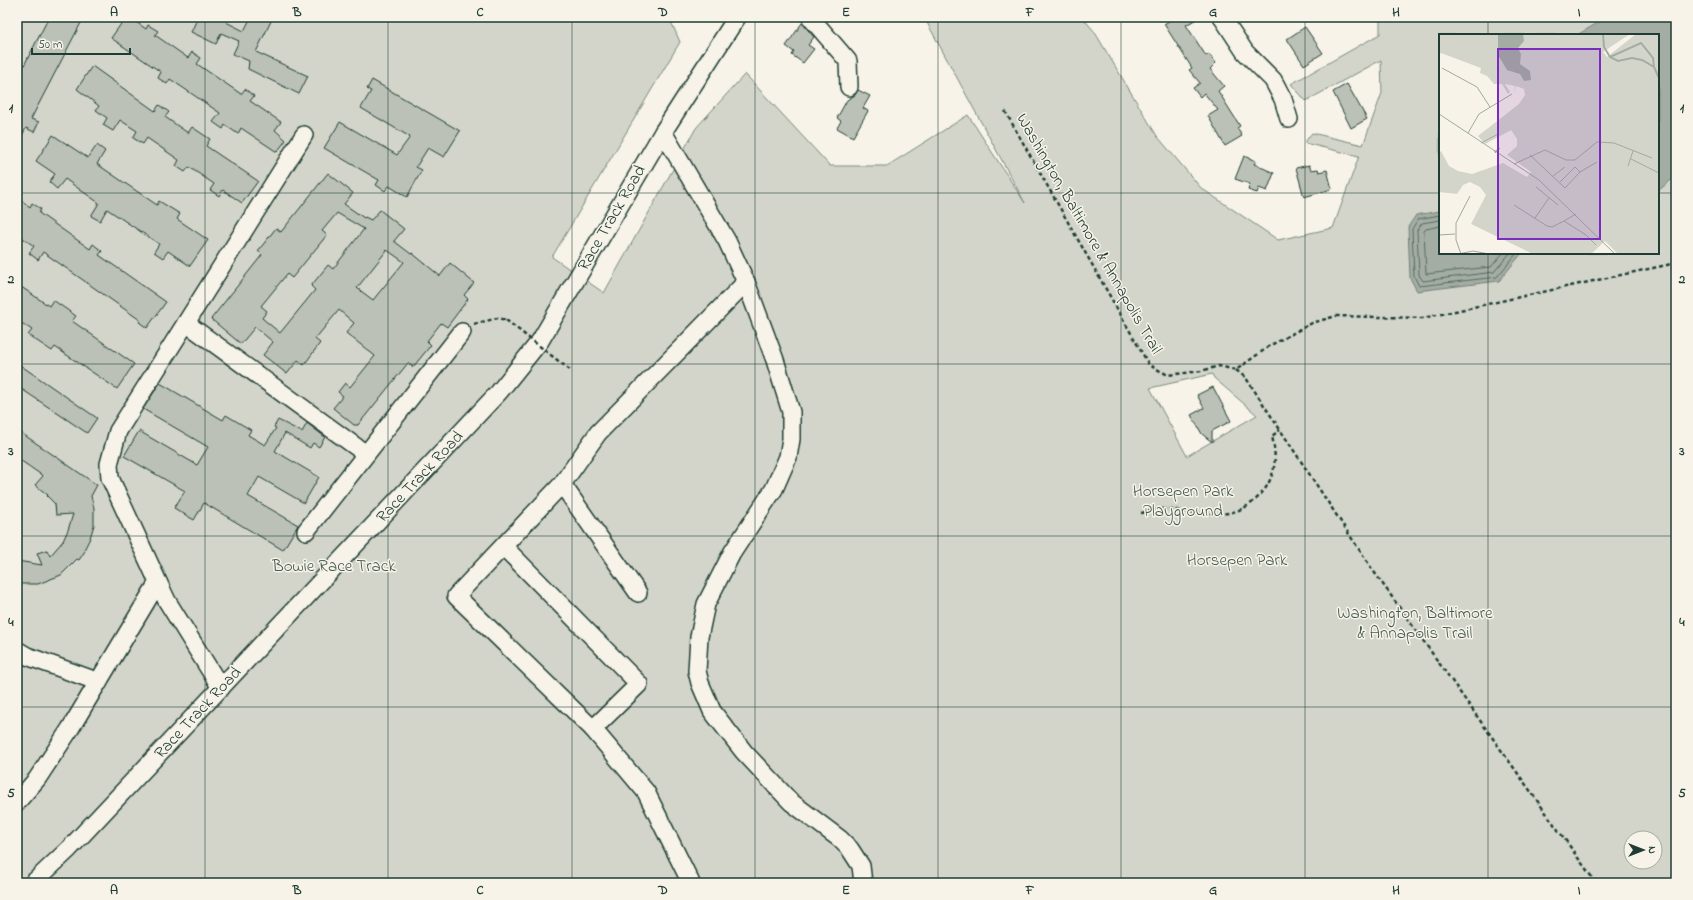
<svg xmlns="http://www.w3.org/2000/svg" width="1693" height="900" font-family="'Indie Flower',sans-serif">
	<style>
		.green { fill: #d3d5ca; stroke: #79897f; fill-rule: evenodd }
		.water { fill: #a4ada3; stroke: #6f8077 }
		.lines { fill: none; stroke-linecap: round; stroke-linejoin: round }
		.shore { stroke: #546a60; stroke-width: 1 }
		.building { fill: #bbc1b6; stroke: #1f3d34; fill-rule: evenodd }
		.minor-casing { stroke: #1f3d34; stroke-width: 20 }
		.path { stroke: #1f3d34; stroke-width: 2.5; stroke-dasharray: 4 3; stroke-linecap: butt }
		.minor { stroke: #f7f3e8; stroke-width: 17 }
		.path-bridge { stroke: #1f3d34; stroke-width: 2.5; stroke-dasharray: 4 3; stroke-linecap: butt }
		.grid { fill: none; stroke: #1f3d34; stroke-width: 1; stroke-opacity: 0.55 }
		.labels { text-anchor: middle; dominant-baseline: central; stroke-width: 3; stroke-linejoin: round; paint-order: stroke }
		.street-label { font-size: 17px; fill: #1f3d34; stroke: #f7f3e8 }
		.park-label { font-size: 17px; fill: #435b52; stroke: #f7f3e8 }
		.inset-river { fill: none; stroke: #a4ada3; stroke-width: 2 }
		.inset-road { fill: none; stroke: #a1aaa0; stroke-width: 1 }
		.view { fill: #7b2cbf; fill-opacity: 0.15; stroke: #7b2cbf; stroke-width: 2 }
		.inset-edge { fill: none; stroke: #1f3d34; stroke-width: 2 }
		.neatline { fill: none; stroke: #1f3d34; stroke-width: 1.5 }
		.grid-label { font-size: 13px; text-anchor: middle; font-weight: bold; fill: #1f3d34 }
	</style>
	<rect width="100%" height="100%" fill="#f7f3e8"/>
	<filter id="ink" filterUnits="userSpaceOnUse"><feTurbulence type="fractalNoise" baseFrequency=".025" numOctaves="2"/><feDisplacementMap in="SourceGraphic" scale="8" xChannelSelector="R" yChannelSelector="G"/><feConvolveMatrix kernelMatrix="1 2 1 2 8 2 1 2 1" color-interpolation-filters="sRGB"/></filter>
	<g filter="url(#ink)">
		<path class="green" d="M17 17H669L680 42 552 257 604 293 696 128 745 74 830 166H887L968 115 1025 203 924 17H1082L1094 31 1157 136 1201 188 1278 240 1333 228 1359 156 1304 143 1312 133 1363 145 1382 93 1381 60 1306 101 1291 84 1380 34V17H1676V883H17ZM1440 35H1658V253H1440ZM1212 374 1214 378 1257 415 1187 456 1150 388ZM1631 838H1655V862H1631Z"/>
		<g class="water">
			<path d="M1608 17H1676V176L1658 191V35H1577Z"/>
			<path d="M1440 211V253H1522L1499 281 1417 291 1410 278 1408 227 1416 215Z"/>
		</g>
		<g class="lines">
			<g class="shore">
				<path d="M1440 215 1418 219 1412 229 1414 276 1419 286 1497 277 1517 253"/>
				<path d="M1440 220 1422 223 1417 230 1419 275 1423 281 1494 272 1510 253"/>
				<path d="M1440 226 1426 229 1424 231 1426 274 1491 267 1503 253"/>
			</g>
		</g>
		<g class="building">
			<path d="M49 17H84L31 119 39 122 34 132 26 128 17 145V79Z"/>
			<path d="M126 17H129L146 29 148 25 158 31 155 35 188 58 192 52 201 58 197 64 241 94 245 89 254 96 250 101 281 122 275 130 286 140 277 152 241 128 238 134 225 125 223 129 213 122 220 113 170 79 167 84 158 78 161 72 111 38Z"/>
			<path d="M198 17H229L226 22 244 31 251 17H273L256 52 308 76 299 94 248 69 249 61 233 54 239 41 221 33 216 44 191 32Z"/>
			<path d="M1175 17H1200L1186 25 1206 56 1209 54 1216 63 1210 69 1224 86 1218 91 1240 126 1237 128 1242 136 1225 146 1208 116 1218 110 1204 93 1200 97 1193 88 1200 83 1189 70 1192 68 1164 24Z"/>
			<path d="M802 23 814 37 808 45 814 49 803 63 792 55 794 52 786 46Z"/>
			<path d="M1305 27 1323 53 1304 65 1287 39Z"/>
			<path d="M92 66 155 111 159 105 169 112 165 117 188 133 192 127 210 139 206 146 258 181 242 203 223 190 219 196 210 190 214 184 189 167 185 172 176 166 179 160 147 138 143 144 133 138 137 131 120 120 113 131 103 125 107 118 96 110 99 106 77 89Z"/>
			<path d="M372 80 460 131 444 157 428 148 416 167 422 170 407 197 389 186 385 191 376 185 379 180 324 148 340 122 397 155 410 137 361 108 371 91 367 89Z"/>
			<path d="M1347 84 1367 119 1351 128 1333 92Z"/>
			<path d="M858 90 870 96 863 108 868 111 853 137 837 128 841 121 837 118 847 100 855 95Z"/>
			<path d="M53 135 88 158 97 145 105 151 97 164 157 205 159 201 180 214 177 219 208 240 190 266 168 251 163 258 154 252 159 244 107 209 100 221 91 216 99 203 65 179 57 189 49 182 55 174 36 161Z"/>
			<path d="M1244 156 1256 161 1254 164 1274 173 1267 191 1259 188 1257 193 1248 190 1250 184 1235 179Z"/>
			<path d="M1309 165 1311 170 1318 169 1319 172 1327 170 1332 189 1304 197 1296 168Z"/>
			<path d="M328 173 353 193 344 204 364 218 365 217 371 220 380 210 404 229 394 241 411 254 412 253 440 276 450 263 474 283 464 295 468 299 447 327 441 323 427 341 431 345 413 367 408 363 358 425H354L333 408 343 396 338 392 345 383 350 387 375 356 346 333 354 323 339 310 315 339 320 343 304 365 298 360 287 374 263 355 273 342 255 327 241 344 211 319 262 255 258 251 276 228 281 232ZM337 213 364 229 333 269 328 265 311 286 315 290 280 333 262 318 267 311 261 306 287 274 292 278 327 235 322 231ZM387 250 404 262 373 300 357 288Z"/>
			<path d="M21 200 30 207 32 203 41 209 39 213 90 249 93 244 102 251 99 255 166 302 147 328 139 322 140 320 43 252 38 260 29 253 34 246 17 234V206Z"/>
			<path d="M17 284 49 306 53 300 76 316 72 321 134 364 117 389 55 347 52 351 28 335 32 330 17 320Z"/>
			<path d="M17 363 97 418 87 433 17 386Z"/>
			<path d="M160 383 223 420 226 415 251 430 248 435 265 445 276 428 274 427 278 420 302 432 307 423 325 437 319 447 313 443 310 448 285 433 275 451 319 477 304 503 259 477 248 496 298 525 283 550 204 503 194 520 174 508 185 491 124 456 139 431 197 465 208 447 143 409Z"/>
			<path d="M1213 387 1231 421 1212 431V442L1202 434 1191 415 1204 408 1197 395Z"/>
			<path d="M17 430 97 485 91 496 94 508V525L90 538 84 550 85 551 79 560 77 559 61 575 38 584H17V561L42 565 37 553 47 550 50 556 63 541 68 530 73 514 56 515 55 504 47 496 48 495 35 485 43 476 17 458Z"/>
		</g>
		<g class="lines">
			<defs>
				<g id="minor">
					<path d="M1222 17 1245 52 1273 80 1283 99 1289 119"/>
					<path d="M811 18 848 61 849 87"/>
					<path d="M663 132 727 241 746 282 775 360 791 412V439L788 457 774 489 732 553 706 604 699 637 697 671 700 683 712 711 744 752 791 802 840 839 850 849 861 866 863 883"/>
					<path d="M186 323 366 454"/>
					<path d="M562 484 638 593"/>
					<path d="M306 531 462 332"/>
					<path d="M504 547 639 684 593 729 456 596 562 484 598 433 746 282"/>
					<path d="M158 582 167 601 221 688"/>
					<path d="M17 650 27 656 99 682"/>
					<path d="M593 729 646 792 690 881"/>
					<path d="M17 802 37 779 70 729 158 582 110 478 109 464 118 431 304 135"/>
					<path d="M33 883 69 849 499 392 540 341 663 132 737 17"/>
				</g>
			</defs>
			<use href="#minor" class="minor-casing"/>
			<g class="path">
				<path d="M1005 111 1149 365 1168 375 1201 371 1219 366 1236 370 1271 345 1312 323 1336 316 1423 318 1676 263"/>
				<path d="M474 324 498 318 506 320"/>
				<path d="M1236 370 1246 378 1372 569 1596 883"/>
				<path d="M1141 513C1148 512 1156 509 1163 509 1202 511 1237 527 1265 489 1277 471 1276 455 1272 436L1280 430"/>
			</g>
			<use href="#minor" class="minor"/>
			<path class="path-bridge" d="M506 320 570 370"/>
		</g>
	</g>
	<path class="grid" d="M205 17V883M388 17V883M572 17V883M755 17V883M938 17V883M1121 17V883M1305 17V883M1488 17V35M17 193H1440M1658 193H1676M1488 253V883M17 364H1676M17 536H1676M17 707H1676"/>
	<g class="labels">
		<g class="street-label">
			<text transform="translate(612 218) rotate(-60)">Race Track Road</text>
			<text transform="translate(1089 234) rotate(60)">Washington, Baltimore &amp; Annapolis Trail</text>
			<text transform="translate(420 477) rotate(-47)">Race Track Road</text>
			<text transform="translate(198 713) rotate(-47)">Race Track Road</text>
		</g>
		<g class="park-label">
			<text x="1183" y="491">Horsepen Park<tspan x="1183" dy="20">Playground</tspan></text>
			<text x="1237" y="560">Horsepen Park</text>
			<text x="334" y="566">Bowie Race Track</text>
			<text x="1415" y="613">Washington, Baltimore<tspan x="1415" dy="20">&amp; Annapolis Trail</tspan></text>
		</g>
	</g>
	<g transform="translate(1439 34)">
		<rect width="220" height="220" fill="#f7f3e8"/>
		<path d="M0 0H191L164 18 168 23 197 0H220V220H179L166 207 152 220H94L32 190 47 161 41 153 31 148 24 151 18 160 0 158V119L2 117 10 132 19 137 33 140 64 129 88 143 92 138 68 121 78 112V105L72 96 76 94 46 110 39 102 80 70 86 61 85 55 77 52 75 59 76 52 66 50 71 58 69 60 63 50H55L48 42 41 39 42 34 2 19 0 21Z" fill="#d3d5ca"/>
		<path d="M59 0H84L85 7 79 14 82 20 81 30 91 37 92 46 85 47 81 40 68 36 59 21Z" fill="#a4ada3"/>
		<path class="inset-river" d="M164 0 165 13 171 23 179 27 193 24 203 26 215 33 220 44M171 23 202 9 214 24 215 33"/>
		<path class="inset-road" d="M3 34 38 53 51 73M0 80 100 146 176 220M29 99 40 80 73 60M42 109 59 100M55 118 61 114 56 119M91 121 126 154 141 138 136 133 121 148M192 125 220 139M75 130 106 116 127 126H136L158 108 175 109 213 124M189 132 194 117M141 138 158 128M114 142 126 133M97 153 119 171M75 171 108 192 113 193 125 187 147 201 157 211M96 184 110 164M125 187 137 180M0 201 16 200M19 220 34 217 50 220M22 220 17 206V189L31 162"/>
		<path class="view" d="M59 15H161V205H59Z"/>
		<rect width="220" height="220" class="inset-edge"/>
	</g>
	<rect width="1693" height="900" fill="none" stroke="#f7f3e8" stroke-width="44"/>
	<g transform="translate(1643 850) rotate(90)"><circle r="19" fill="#f7f3e8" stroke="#a1aaa0"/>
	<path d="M0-3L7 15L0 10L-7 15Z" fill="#1f3d34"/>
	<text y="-6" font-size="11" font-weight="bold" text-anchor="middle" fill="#1f3d34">N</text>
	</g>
	<path d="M32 48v6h98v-6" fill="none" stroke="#1f3d34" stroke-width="2"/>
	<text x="38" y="48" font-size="12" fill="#1f3d34" stroke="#f7f3e8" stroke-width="3" paint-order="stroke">50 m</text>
	<rect x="22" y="22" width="1649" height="856" class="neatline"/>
	<g class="grid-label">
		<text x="114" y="16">A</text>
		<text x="297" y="16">B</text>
		<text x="480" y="16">C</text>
		<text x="663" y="16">D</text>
		<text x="846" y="16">E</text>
		<text x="1030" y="16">F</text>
		<text x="1213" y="16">G</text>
		<text x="1396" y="16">H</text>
		<text x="1579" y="16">I</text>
		<text x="11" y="112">1</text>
		<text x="1682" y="112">1</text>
		<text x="11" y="283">2</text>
		<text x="1682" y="283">2</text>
		<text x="11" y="455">3</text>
		<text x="1682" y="455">3</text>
		<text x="11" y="626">4</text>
		<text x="1682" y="626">4</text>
		<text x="11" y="797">5</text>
		<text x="1682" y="797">5</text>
		<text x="114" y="894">A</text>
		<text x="297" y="894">B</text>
		<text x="480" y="894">C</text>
		<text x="663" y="894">D</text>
		<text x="846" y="894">E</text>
		<text x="1030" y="894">F</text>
		<text x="1213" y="894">G</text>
		<text x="1396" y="894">H</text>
		<text x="1579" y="894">I</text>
	</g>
</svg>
